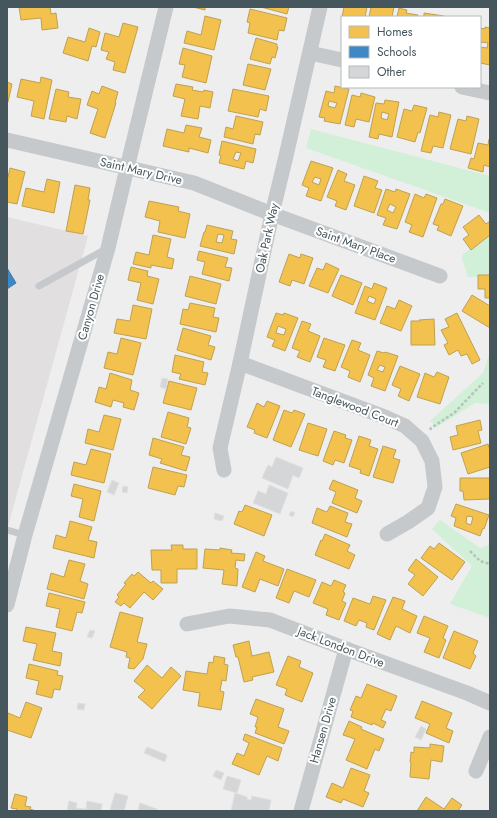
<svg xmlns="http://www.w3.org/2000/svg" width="497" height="818" font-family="Jost,sans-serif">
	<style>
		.education { fill: #e1dfe0 }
		.green { fill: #d1f0d7 }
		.homes { fill: #f2c14e; stroke: #bea152; fill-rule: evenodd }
		.schools { fill: #3f88c5; stroke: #4179a6 }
		.building { fill: #d5d6d7; stroke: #e0e0e1 }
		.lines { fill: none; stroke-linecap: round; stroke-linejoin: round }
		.path { stroke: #b4c3bc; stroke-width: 2.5; stroke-dasharray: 3 2; stroke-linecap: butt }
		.service { stroke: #c5c9cc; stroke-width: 7 }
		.minor { stroke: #c5c9cc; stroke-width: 15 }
		.labels { text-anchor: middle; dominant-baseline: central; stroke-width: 4; stroke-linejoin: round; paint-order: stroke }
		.street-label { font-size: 12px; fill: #45565c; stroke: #fff }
	</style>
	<rect width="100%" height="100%" fill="#efeeee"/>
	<path class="education" d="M7 217 88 236 7 530Z"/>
	<g class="green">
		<path d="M311 129 490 176V213L306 148Z"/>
		<path d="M490 235V277H468L462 259 463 254Z"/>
		<path d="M490 352V410L488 404 475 403 437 427 430 421 483 373Z"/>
		<path d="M440 520 480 548 489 545 490 542V618L450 604 472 566 432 529Z"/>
	</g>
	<g class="homes">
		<path d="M19 7H50L51 14 56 13 58 28 42 30 41 18 21 20Z"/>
		<path d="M193 7H205V10Z"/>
		<path d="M261 7H289L287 14Z"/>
		<path d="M344 7H367L365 17H342Z"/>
		<path d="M371 7H394L392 17H369Z"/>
		<path d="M399 8 407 10 406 13 418 15V17H397Z"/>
		<path d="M250 9 287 18 284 31 279 30 277 40 248 33 250 23 247 22Z"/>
		<path d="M424 13 444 16V17H424Z"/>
		<path d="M205 16 221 20 214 50 184 43 187 31 201 35Z"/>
		<path d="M123 23 138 27 125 73 113 70 115 62 106 59 109 52 101 50 105 33 119 37Z"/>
		<path d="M485 27 490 28V65L480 63V28L485 29ZM481 42 488 43 487 48 480 47Z"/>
		<path d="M89 28 100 32 96 47 92 46 88 61 63 53 68 37 85 42Z"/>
		<path d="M256 38 277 44V47H278L275 58 272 57 270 64 250 59Z"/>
		<path d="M183 48 212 56 206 83 182 77 185 65 179 64Z"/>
		<path d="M248 64 271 69 265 90 243 85Z"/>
		<path d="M41 77 52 80 44 119 31 116 34 101 17 97 21 79 40 83Z"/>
		<path d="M7 82 12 84 8 102H7Z"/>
		<path d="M176 84 193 87 192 90 203 92 204 90 213 92 210 108 200 106 198 119 181 116 185 99 173 96Z"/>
		<path d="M102 86 118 92 115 103H116L105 138 90 133 98 109 87 105 92 91 99 94Z"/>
		<path d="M335 86 349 89 340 124 324 121 325 118 319 117 326 91 334 93ZM329 101 337 103 335 108 328 106Z"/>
		<path d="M56 89 69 92 68 97 81 99 77 119 67 116 66 122 49 119Z"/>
		<path d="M233 89 269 96 266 111 260 109 258 117 228 111Z"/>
		<path d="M361 93 375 97 369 122 356 119 354 127 345 125 352 95 360 97Z"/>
		<path d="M385 100 399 102 392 137 379 134 378 139 369 137 376 103 384 104ZM382 112 389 114 387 120 381 118Z"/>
		<path d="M414 105 427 108 420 133 418 132 415 142 397 137 404 109 412 111Z"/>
		<path d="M439 112 451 115 443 148 433 146 431 153 421 151 430 115 438 117Z"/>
		<path d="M236 116 263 122 260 135 255 134 253 144 224 137 226 127 233 129Z"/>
		<path d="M467 116 479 119 471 154 450 149 458 119 466 121Z"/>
		<path d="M186 125 202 128 199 137 211 140 208 153 189 148V152L163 146 167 129 184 133Z"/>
		<path d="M489 139H490V167L484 165 483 172 468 168 471 158 474 159 478 143 488 145Z"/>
		<path d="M222 141 256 149 253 163 246 161 244 169 219 163 221 156 219 155ZM236 152 241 153 238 161 233 159Z"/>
		<path d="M311 161 333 168 321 201 306 196 309 188 302 185ZM315 177 321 179 319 185 312 182Z"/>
		<path d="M10 168 25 172 17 204 7 202V176L8 177Z"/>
		<path d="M338 170 347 174 344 181 355 185 346 210 335 206 337 201 327 197Z"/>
		<path d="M364 176 378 181 375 188 382 190 374 213 354 206Z"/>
		<path d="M47 179 60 182 54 213 22 206 26 188 44 192Z"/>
		<path d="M75 185 90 188 88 200H90L83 234 66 231Z"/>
		<path d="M386 189 395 192 396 189 410 194 397 229 383 225 386 218 377 215ZM390 204 396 207 393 213 387 210Z"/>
		<path d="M415 194 424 198 426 194 437 198 423 237 409 232 412 225 405 222Z"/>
		<path d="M445 199 463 206 451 236 437 230 439 226 433 224 441 204H443Z"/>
		<path d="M149 201 179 207 178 211 190 214 185 238 158 232 160 221 145 217Z"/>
		<path d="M479 215 486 224 490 221V235L471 250 463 239 469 235 463 227Z"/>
		<path d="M207 225 233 231 231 239 237 240 234 254 200 246 204 232H205ZM218 234 224 235 222 243 216 242Z"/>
		<path d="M153 235 171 239 167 257 174 259 172 269 151 265V268L133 264 136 252 149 255Z"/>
		<path d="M199 251 228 258 225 267 232 268 229 281 202 274 205 262 197 260Z"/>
		<path d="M289 254 300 258 301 254 313 258 304 284 292 280 290 286 279 282Z"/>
		<path d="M326 263 339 269 328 293 309 286 317 268 323 270Z"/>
		<path d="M131 267 148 271 147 276 159 279 153 304 137 300 141 283 128 280Z"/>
		<path d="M341 275 362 283 353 305 332 296Z"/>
		<path d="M478 275H490V298H485V289H478Z"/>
		<path d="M190 276 221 284 216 304 185 296Z"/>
		<path d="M374 283 387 288 375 320 355 313 365 286 372 289ZM369 296 376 299 374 304 367 301Z"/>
		<path d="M472 295 490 306V328L462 311Z"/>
		<path d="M399 300 412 306 401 331 380 323 387 306 395 309Z"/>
		<path d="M190 303 215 308 213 317 219 318 216 332 180 324 183 309 188 310Z"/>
		<path d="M133 305 152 309 146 339 114 333 117 319 130 321Z"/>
		<path d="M276 313 283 315 284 313 298 318 285 351 272 346 275 340 267 337ZM278 326 286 329 284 335 276 333Z"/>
		<path d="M457 313 480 360 472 364 467 354 461 356 458 350 449 355 444 345 448 343 441 330 449 327 445 319Z"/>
		<path d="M434 319 435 345H411V321H420L419 320Z"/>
		<path d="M302 321 311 324 308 331 320 336 310 362 297 357 300 351 292 348Z"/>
		<path d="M183 328 211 336 208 345 215 347 211 360 177 350Z"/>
		<path d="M121 338 141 343 133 375 104 368 108 352 117 354Z"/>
		<path d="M324 338 345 345 335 371 323 367 326 360 317 357Z"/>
		<path d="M352 340 361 343 358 350 370 355 360 382 348 377 350 371 341 367Z"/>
		<path d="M377 351 384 353 385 352 398 356 385 391 371 386 374 378 368 375ZM380 365 385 367 383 372 377 370Z"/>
		<path d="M175 355 204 362 202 372 208 373 205 385 179 379 181 374 172 372Z"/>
		<path d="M400 366 420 374 409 401 398 396 401 389 392 385Z"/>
		<path d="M437 372 449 377 440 404 417 397 425 373 434 377Z"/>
		<path d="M110 373 132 380 130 390 139 393 134 410 123 407 124 403 113 400 111 407 95 402 99 387 106 389Z"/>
		<path d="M169 381 197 388 191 410 163 403Z"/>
		<path d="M267 401 280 406 267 438 254 433 255 430 247 427 257 403 264 407Z"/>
		<path d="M284 410 292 413 294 410 305 414 291 447 273 440Z"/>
		<path d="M168 412 189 418 187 427 191 428 186 444 161 437Z"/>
		<path d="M104 415 121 419 113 450 85 443 88 429 99 432Z"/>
		<path d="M480 420 482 430 478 431 481 443 453 450 450 437 458 435 456 426Z"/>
		<path d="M308 423 327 429 318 456 299 450Z"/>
		<path d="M334 431 346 435 345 438 352 440 344 463 335 460 333 465 323 461Z"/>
		<path d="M359 436 371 440 369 446 378 449 369 476 360 473 361 470 349 466Z"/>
		<path d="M153 438 184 447 181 455 190 457 186 471 160 463 162 459 149 455Z"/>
		<path d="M488 444 490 451V467L468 474 461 453Z"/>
		<path d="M383 446 396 450 393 458 400 460 393 483 373 477Z"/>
		<path d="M91 449 111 454 104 483 71 475 74 462 86 465Z"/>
		<path d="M153 467 187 475 184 487 178 486 175 495 148 488Z"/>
		<path d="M460 478H490V499L464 500 463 491H460Z"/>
		<path d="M333 480 358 490 355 498 362 501 357 513 332 503 336 492 329 489Z"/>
		<path d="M74 484 101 491 94 521 79 517 83 499 71 496Z"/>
		<path d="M456 504 489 515 484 529 483 528 480 536 454 526 456 518 451 516ZM467 516 473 517 471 525 466 523Z"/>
		<path d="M245 505 272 515 264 536 234 524 239 511 242 512Z"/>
		<path d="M330 506 348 513 345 522 352 524 347 537 312 523 317 508 327 512Z"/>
		<path d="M70 521 92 527 88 540 97 542 94 558 53 548 56 535 66 538Z"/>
		<path d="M325 534 350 545 347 551 355 555 349 569 315 555 321 540 322 541Z"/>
		<path d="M439 543 465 562 452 580 421 558 430 546 434 549Z"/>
		<path d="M171 545H183V549H197V569H177V583H161V570H152L151 550H172Z"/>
		<path d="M220 548 232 550 231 553 245 554 244 561 236 560 235 568 238 569 237 586 222 584 224 570 203 568 205 549 220 550Z"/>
		<path d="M256 552 265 556 263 561 284 569 278 586 260 579 255 592 242 587Z"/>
		<path d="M416 559 438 577 423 596 408 584 415 575 408 570Z"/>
		<path d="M69 560 85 564 80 581 88 584 84 599 47 589 51 573 64 577Z"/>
		<path d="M287 569 316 580 309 597 294 591 289 603 276 598Z"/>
		<path d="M138 572 151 583 153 581 163 589 153 600 144 592 130 608 124 603 121 606 115 602 119 597 117 595 126 584 124 583 132 574 134 576Z"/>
		<path d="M334 580 346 585 343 592 345 593 342 601 346 603 339 620 326 615 328 609 313 603 322 582 331 586Z"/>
		<path d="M49 593 85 602 82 613 77 612 72 631 56 627 60 609 46 606Z"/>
		<path d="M373 596 386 600 374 630 366 627 367 623 359 620 356 626 344 621 353 598 370 604Z"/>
		<path d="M393 597 405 601 402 609 417 616 410 633 396 626 390 640 377 634Z"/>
		<path d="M120 612 143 618 137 642 147 644 143 659 134 669 128 668 130 658 126 657 127 652 110 647Z"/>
		<path d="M424 616 448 626 443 638 446 640 439 658 424 652 430 638 417 633Z"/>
		<path d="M26 627 56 633 52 651 62 653 60 666 33 660 37 644 23 641Z"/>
		<path d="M454 631 478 641 473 653 476 656 470 669 443 658Z"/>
		<path d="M249 641 252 656 269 652 274 672 252 677 253 680 244 682 238 657H236L233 645Z"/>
		<path d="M214 656 225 658 224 664 228 665 226 681 222 680 220 691 224 692 221 710 198 706 200 693 183 690 186 671 207 674 209 662 213 663Z"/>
		<path d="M288 656 301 661 299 667 313 673 302 702 285 695 287 689 276 685Z"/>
		<path d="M29 664 58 671 57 675 63 676 60 690 54 689 52 698 36 694 39 681 26 678Z"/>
		<path d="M147 665 162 678 171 667 181 676 152 709 138 697 145 690 134 681Z"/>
		<path d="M367 684 397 696 391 711 386 709 381 720 386 722 383 728 373 723 372 725 351 717 353 711 350 710 356 696 361 698Z"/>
		<path d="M256 699 284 709 278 727 289 731 284 744 255 733 257 727H255L258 717 250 714Z"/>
		<path d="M422 701 452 713 446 728 453 731 449 743 426 733 430 724 415 718Z"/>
		<path d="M26 702 42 708 31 738 7 730V717L8 713 20 718Z"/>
		<path d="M349 721 362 727 361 729 384 739 379 751 375 749 367 769 346 760 355 739 343 735Z"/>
		<path d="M245 734 282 748 278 761 267 756 259 775 232 764 237 753 244 756 249 743 243 740Z"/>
		<path d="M430 744 444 746 442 762 431 760 429 779 410 777 411 762H410L411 752 414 753V747L430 748Z"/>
		<path d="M351 768 370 775 364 791 369 793 363 807 343 799 341 803 326 797 332 783 343 788Z"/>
		<path d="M15 794 27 797 25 806 31 807 30 809 36 811H16L17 809 11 808Z"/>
		<path d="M426 797 444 809 452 798 462 805 458 811H417Z"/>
	</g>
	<path class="schools" d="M7 268 16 283 7 289Z"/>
	<g class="building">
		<path d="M162 378 168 379 166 389 160 387Z"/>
		<path d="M276 457 303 468 299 478 293 475 288 489 262 478 268 465 272 467Z"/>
		<path d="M112 480 119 483 114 495 107 492Z"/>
		<path d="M269 485 288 493 280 514 253 503 258 491 266 494Z"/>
		<path d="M123 486 128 487 127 493 122 492Z"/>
		<path d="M291 511 295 513 293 517 289 515Z"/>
		<path d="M215 513 224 516 222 521 214 519Z"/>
		<path d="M90 630 95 631 92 638 87 637Z"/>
		<path d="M78 703 85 704 84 710 77 709Z"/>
		<path d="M421 726 426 729 421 740 415 737Z"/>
		<path d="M147 747 167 755 165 762 144 753Z"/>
		<path d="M216 770 224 773 221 780 213 776Z"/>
		<path d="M227 776 241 780 237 793 223 789Z"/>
		<path d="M115 793 128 796 124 811 110 810Z"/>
		<path d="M235 793 247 797V799L251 800 252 796 271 800 269 811H231Z"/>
		<path d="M69 801 77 803 76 808 86 809 87 801 102 804 101 811H67Z"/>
		<path d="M140 803 157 809 156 811H138Z"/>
	</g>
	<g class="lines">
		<g class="path">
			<path d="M430 430 431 428 454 413 483 383"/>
			<path d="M470 551 480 561 490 564"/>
		</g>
		<g class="service">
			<path d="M39 286 106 249"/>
			<path d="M7 530 25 535"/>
		</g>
		<g class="minor">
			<path d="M310 53 342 60"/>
			<path d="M462 87 490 93"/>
			<path d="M7 140 194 183 272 214 440 276"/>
			<path d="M240 363 385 417 405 426 422 441 432 461 435 487 428 508 408 522 387 534"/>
			<path d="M224 470 220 448 240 363 272 214 286 156 320 7"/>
			<path d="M7 605 25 535 108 248 127 168 166 7"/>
			<path d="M187 624 229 616 270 620 346 649 467 693 490 703"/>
			<path d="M476 771 490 737"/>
			<path d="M301 811 346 649"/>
		</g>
	</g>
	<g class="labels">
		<g class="street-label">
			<text transform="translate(141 171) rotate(13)">Saint Mary Drive</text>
			<text transform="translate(267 238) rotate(-78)">Oak Park Way</text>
			<text transform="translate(356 245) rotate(20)">Saint Mary Place</text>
			<text transform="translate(91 307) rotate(-74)">Canyon Drive</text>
			<text transform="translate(355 407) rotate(21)">Tanglewood Court</text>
			<text transform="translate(341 647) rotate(21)">Jack London Drive</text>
			<text transform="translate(323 730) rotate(-74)">Hansen Drive</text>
		</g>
	</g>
	<rect width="497" height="818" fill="none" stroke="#45565c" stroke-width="16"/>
	<rect x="341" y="16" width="140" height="72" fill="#ffffff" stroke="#b5bbbe"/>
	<rect x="349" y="26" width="20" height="12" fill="#f2c14e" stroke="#b5bbbe"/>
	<text x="377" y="36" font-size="12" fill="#45565c">Homes</text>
	<rect x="349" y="46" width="20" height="12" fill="#3f88c5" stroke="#b5bbbe"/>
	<text x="377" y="56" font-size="12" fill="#45565c">Schools</text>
	<rect x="349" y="66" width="20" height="12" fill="#d5d6d7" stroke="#b5bbbe"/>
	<text x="377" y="76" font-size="12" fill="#45565c">Other</text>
</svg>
